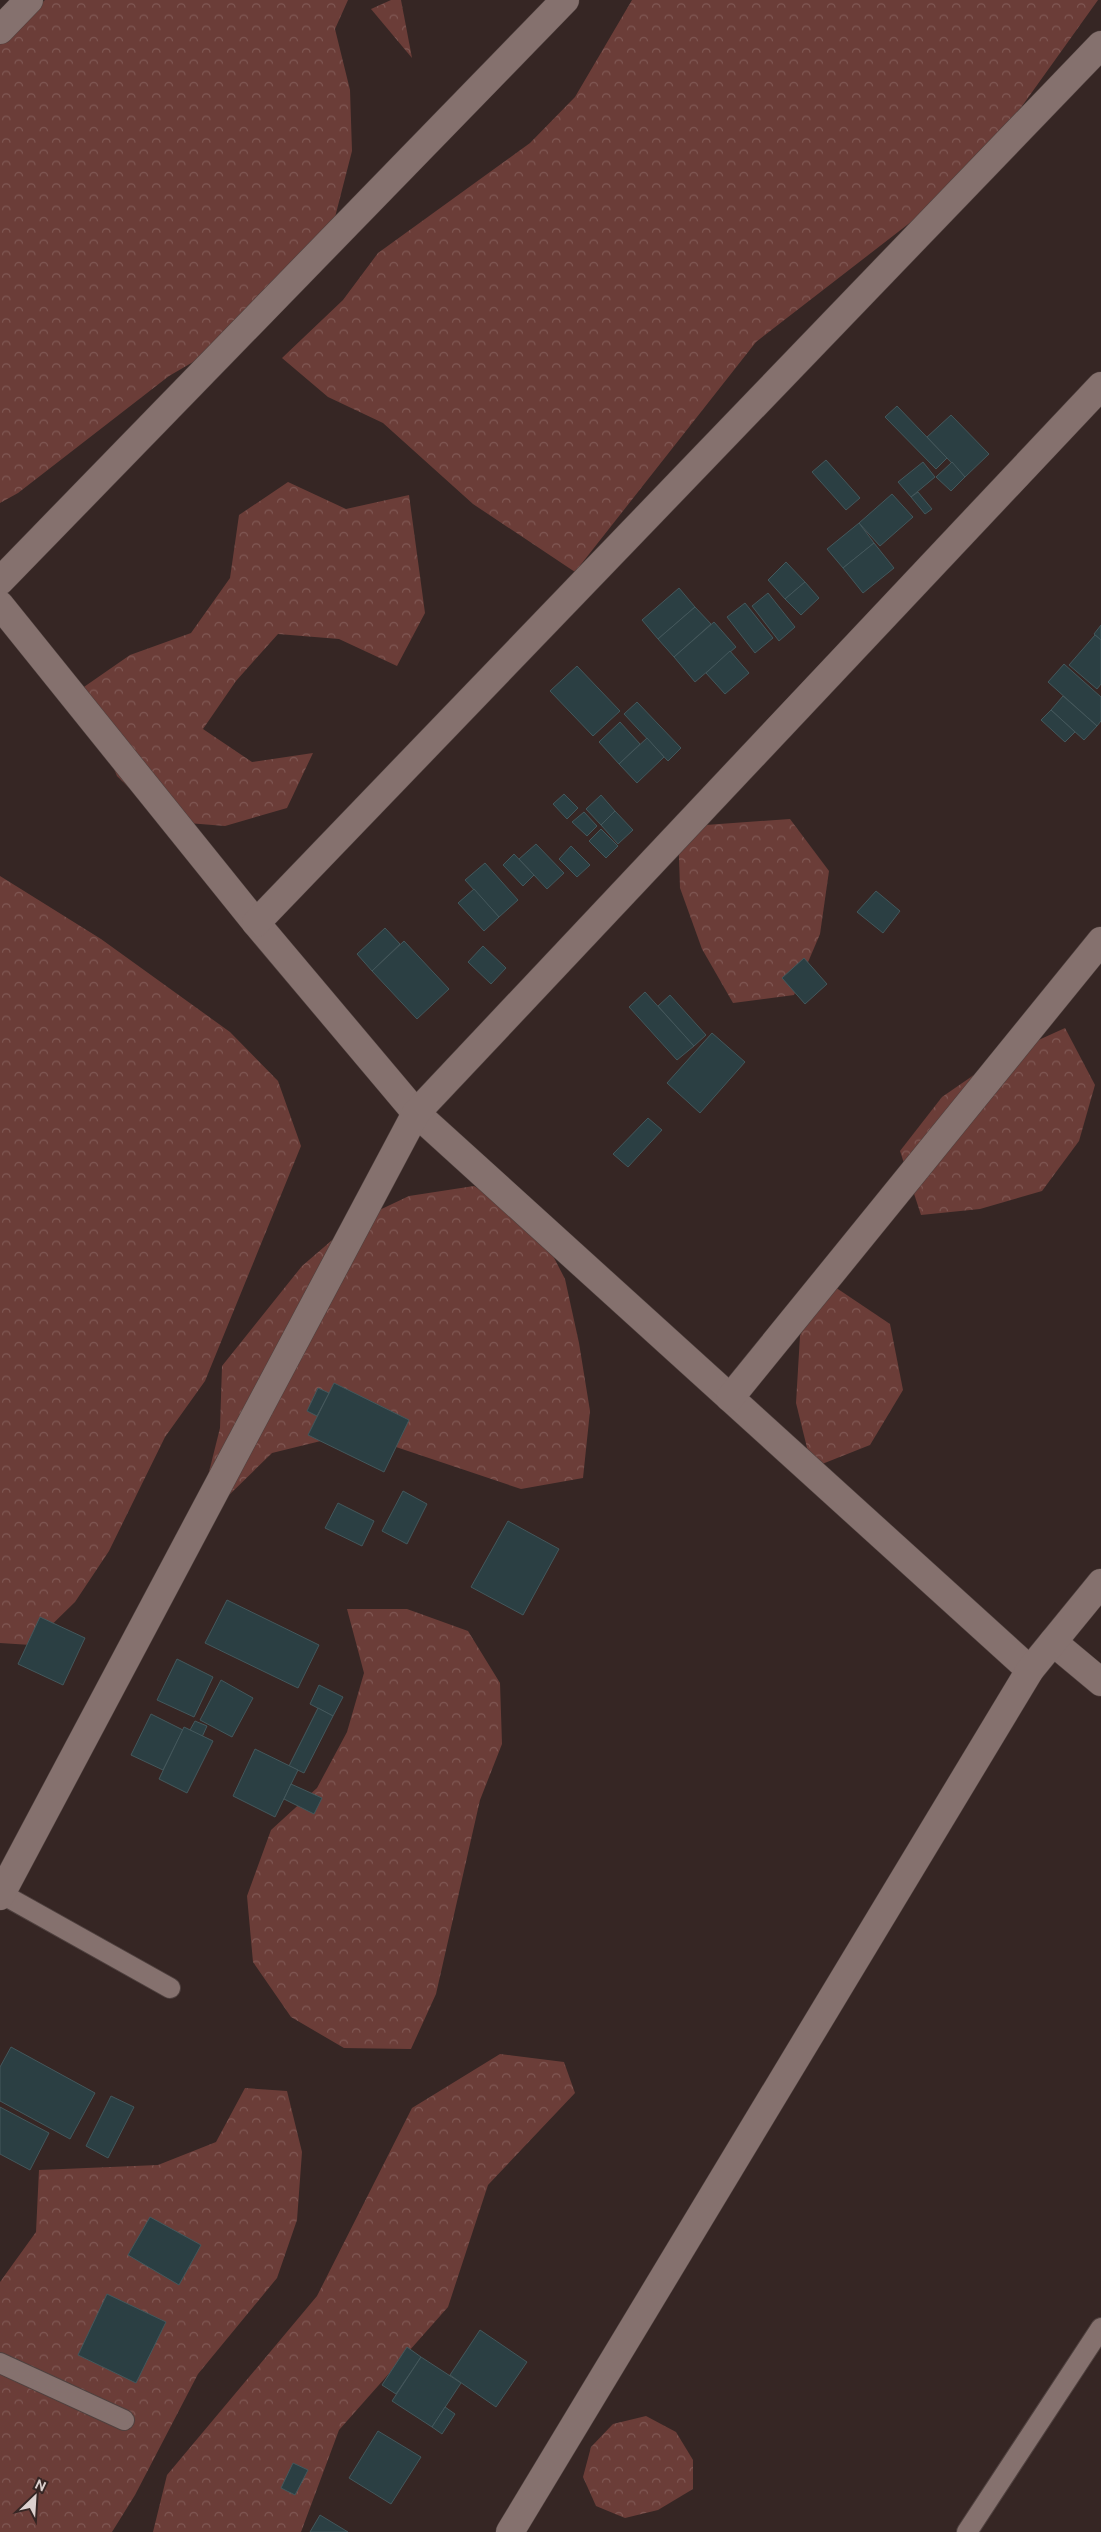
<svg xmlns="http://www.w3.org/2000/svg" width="1101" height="2532" font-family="Ubuntu,sans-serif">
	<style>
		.forest { fill: url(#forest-crowns) }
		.building { fill: #2b3f43; stroke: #44585c }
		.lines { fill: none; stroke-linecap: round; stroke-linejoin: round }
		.service-casing { stroke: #4f413f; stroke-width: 22 }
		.minor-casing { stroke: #4f413f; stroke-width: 29 }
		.service { stroke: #85716e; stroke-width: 20 }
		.minor { stroke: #85716e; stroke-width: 28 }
	</style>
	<defs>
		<pattern id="forest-crowns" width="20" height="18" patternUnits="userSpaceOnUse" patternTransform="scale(1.25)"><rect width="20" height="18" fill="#6b3d38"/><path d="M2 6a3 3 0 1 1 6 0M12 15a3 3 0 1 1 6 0" fill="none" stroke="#805854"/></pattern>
	</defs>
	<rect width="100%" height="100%" fill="#362624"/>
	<g class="forest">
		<path d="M45 0H348L335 29 350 90 352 151 323 264 281 311 169 376 18 493 0 503V38Z"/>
		<path d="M391 0H401L412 58 371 9Z"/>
		<path d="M632 0H1098L1010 123 920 215 756 342 575 572 473 504 383 423 328 397 282 358 343 300 378 253 530 143 575 97Z"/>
		<path d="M288 482 346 509 409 495 425 613 397 666 339 639 278 634 236 681 203 729 252 762 313 753 287 808 225 826 163 821 117 776 81 689 130 655 191 633 230 578 239 515Z"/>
		<path d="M790 819 829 871 820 934 794 995 733 1003 702 949 680 888 678 827Z"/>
		<path d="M0 876 101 939 230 1032 278 1081 301 1146 205 1381 165 1437 109 1551 75 1602 31 1645 0 1643Z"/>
		<path d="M1065 1028 1095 1085 1079 1141 1042 1191 980 1209 921 1215 900 1151 942 1097 997 1059Z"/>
		<path d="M474 1186 535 1221 565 1279 579 1343 590 1411 583 1478 521 1489 396 1447 333 1438 272 1453 228 1496 205 1488 220 1428 222 1366 302 1266 352 1223 409 1196Z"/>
		<path d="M823 1279 890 1324 903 1390 870 1445 812 1468 796 1403 800 1336Z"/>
		<path d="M347 1609H407L468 1631 500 1683 502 1744 480 1800 436 1994 411 2049 344 2048 291 2017 253 1962 247 1896 271 1830 317 1788 347 1732 364 1673Z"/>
		<path d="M500 2054 564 2062 575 2093 488 2185 448 2307 339 2430 301 2532H153L167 2475 317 2296 412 2108Z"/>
		<path d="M245 2088 287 2091 302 2152 297 2220 277 2278 198 2374 135 2495 112 2532H0V2282L36 2232 39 2170 158 2165 216 2142Z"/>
		<path d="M646 2416 676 2432 693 2460V2489L658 2510 625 2518 596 2506 583 2477 591 2447 613 2424Z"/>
	</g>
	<g class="building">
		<path d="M897 406 947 458 936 469 885 417Z"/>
		<path d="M951 415 989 454 965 477 927 437Z"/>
		<path d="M826 460 860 498 846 510 812 472Z"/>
		<path d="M923 462 935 477 911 497 898 482Z"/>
		<path d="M952 462 965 477 951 491 936 477Z"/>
		<path d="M918 492 932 509 925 514 911 497Z"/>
		<path d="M892 494 913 517 880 546 859 523Z"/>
		<path d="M859 523 874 543 843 568 827 549Z"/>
		<path d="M874 543 894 568 863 593 843 568Z"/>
		<path d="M786 562 805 582 785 599 768 580Z"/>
		<path d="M805 582 819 598 801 615 785 599Z"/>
		<path d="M679 588 695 607 658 639 642 620Z"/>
		<path d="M768 593 795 627 779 641 752 606Z"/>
		<path d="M745 603 773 638 755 653 727 617Z"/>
		<path d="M695 607 711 624 674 657 658 639Z"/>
		<path d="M714 622 736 647 695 682 674 657Z"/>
		<path d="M1101 625V640L1094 634Z"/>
		<path d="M1095 635 1101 640V684L1097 689 1069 665Z"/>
		<path d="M730 651 749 673 725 694 706 673Z"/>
		<path d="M1064 664 1101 697V721L1097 726 1048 682Z"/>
		<path d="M577 666 620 711 593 736 550 691Z"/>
		<path d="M1063 696 1097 726 1084 740 1051 710Z"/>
		<path d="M637 702 681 748 668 761 624 714Z"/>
		<path d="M1051 710 1075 732 1065 742 1041 720Z"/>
		<path d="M620 722 640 744 619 764 599 742Z"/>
		<path d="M647 738 664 757 637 783 619 764Z"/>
		<path d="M564 794 578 808 567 819 553 804Z"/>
		<path d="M601 795 615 811 601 825 586 809Z"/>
		<path d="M615 811 633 830 618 844 601 825Z"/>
		<path d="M584 812 597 826 587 836 572 822Z"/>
		<path d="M601 829 618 846 606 858 589 841Z"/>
		<path d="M536 844 564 873 547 889 519 859Z"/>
		<path d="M571 846 590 865 577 877 559 859Z"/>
		<path d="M514 854 534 875 523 886 503 865Z"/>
		<path d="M485 863 518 900 499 917 465 880Z"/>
		<path d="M474 889 499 917 484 931 458 903Z"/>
		<path d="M876 891 900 911 883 933 857 912Z"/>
		<path d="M385 928 400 944 372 971 357 954Z"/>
		<path d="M404 941 449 989 417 1019 372 971Z"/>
		<path d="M483 946 506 968 491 984 468 962Z"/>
		<path d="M804 958 827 984 805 1004 782 978Z"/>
		<path d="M645 992 694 1046 677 1060 629 1007Z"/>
		<path d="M670 995 706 1035 694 1046 658 1006Z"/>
		<path d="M712 1033 745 1062 700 1113 667 1083Z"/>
		<path d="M648 1118 662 1130 628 1167 613 1154Z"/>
		<path d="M334 1383 409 1420 384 1472 308 1435Z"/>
		<path d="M318 1388 329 1393 317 1416 307 1411Z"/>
		<path d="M403 1491 427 1504 407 1544 382 1531Z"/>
		<path d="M338 1503 374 1521 362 1546 325 1528Z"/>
		<path d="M508 1521 559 1549 523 1615 471 1587Z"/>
		<path d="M227 1600 319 1645 298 1688 205 1643Z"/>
		<path d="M40 1617 85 1638 63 1685 18 1664Z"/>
		<path d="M177 1659 213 1677 194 1717 157 1700Z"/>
		<path d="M221 1680 253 1698 232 1737 200 1720Z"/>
		<path d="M319 1685 343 1697 333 1716 310 1704Z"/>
		<path d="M318 1708 333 1716 304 1773 289 1766Z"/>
		<path d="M151 1714 183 1730 163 1770 131 1755Z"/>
		<path d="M195 1721 207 1726 202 1737 190 1730Z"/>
		<path d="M184 1727 213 1741 187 1793 159 1779Z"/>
		<path d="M255 1749 298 1770 275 1817 233 1796Z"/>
		<path d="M291 1784 322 1798 314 1814 284 1799Z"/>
		<path d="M11 2047 95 2093 70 2139 0 2101V2067Z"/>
		<path d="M111 2096 134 2107 108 2158 86 2146Z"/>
		<path d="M0 2107 49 2133 30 2170 0 2154Z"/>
		<path d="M150 2217 201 2245 179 2285 128 2255Z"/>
		<path d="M107 2294 166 2322 136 2383 78 2355Z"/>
		<path d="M480 2330 527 2362 496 2407 450 2375Z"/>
		<path d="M407 2347 421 2357 396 2394 382 2385Z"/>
		<path d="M421 2357 461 2383 432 2427 392 2401Z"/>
		<path d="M445 2407 455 2414 442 2434 432 2427Z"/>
		<path d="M378 2431 421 2457 391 2504 349 2478Z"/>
		<path d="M293 2463 308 2470 295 2495 281 2488Z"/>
		<path d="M320 2515 348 2532H310Z"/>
	</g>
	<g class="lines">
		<defs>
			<g id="service">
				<path d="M2 1894 170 1988"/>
				<path d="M0 2363 124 2420"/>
				<path d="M967 2532 1101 2328"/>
			</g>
			<g id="minor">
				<path d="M0 30 29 0"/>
				<path d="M0 581 565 0"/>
				<path d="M0 605 256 923 416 1113 1030 1670"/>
				<path d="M256 923 1101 45"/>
				<path d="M730 1398 1101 941"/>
				<path d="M1053 1642 1101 1682"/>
				<path d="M0 1896 416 1113 1101 386"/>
				<path d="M510 2532 1030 1670 1101 1583"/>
			</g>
		</defs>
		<use href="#service" class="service-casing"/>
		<use href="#minor" class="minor-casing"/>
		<use href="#service" class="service"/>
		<use href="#minor" class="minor"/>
	</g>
	<g transform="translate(35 2497) rotate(25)" stroke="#362624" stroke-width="4" paint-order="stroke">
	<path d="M0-4L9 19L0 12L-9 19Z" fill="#dcd1cf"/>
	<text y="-8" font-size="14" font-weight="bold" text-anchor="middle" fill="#dcd1cf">N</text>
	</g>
</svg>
